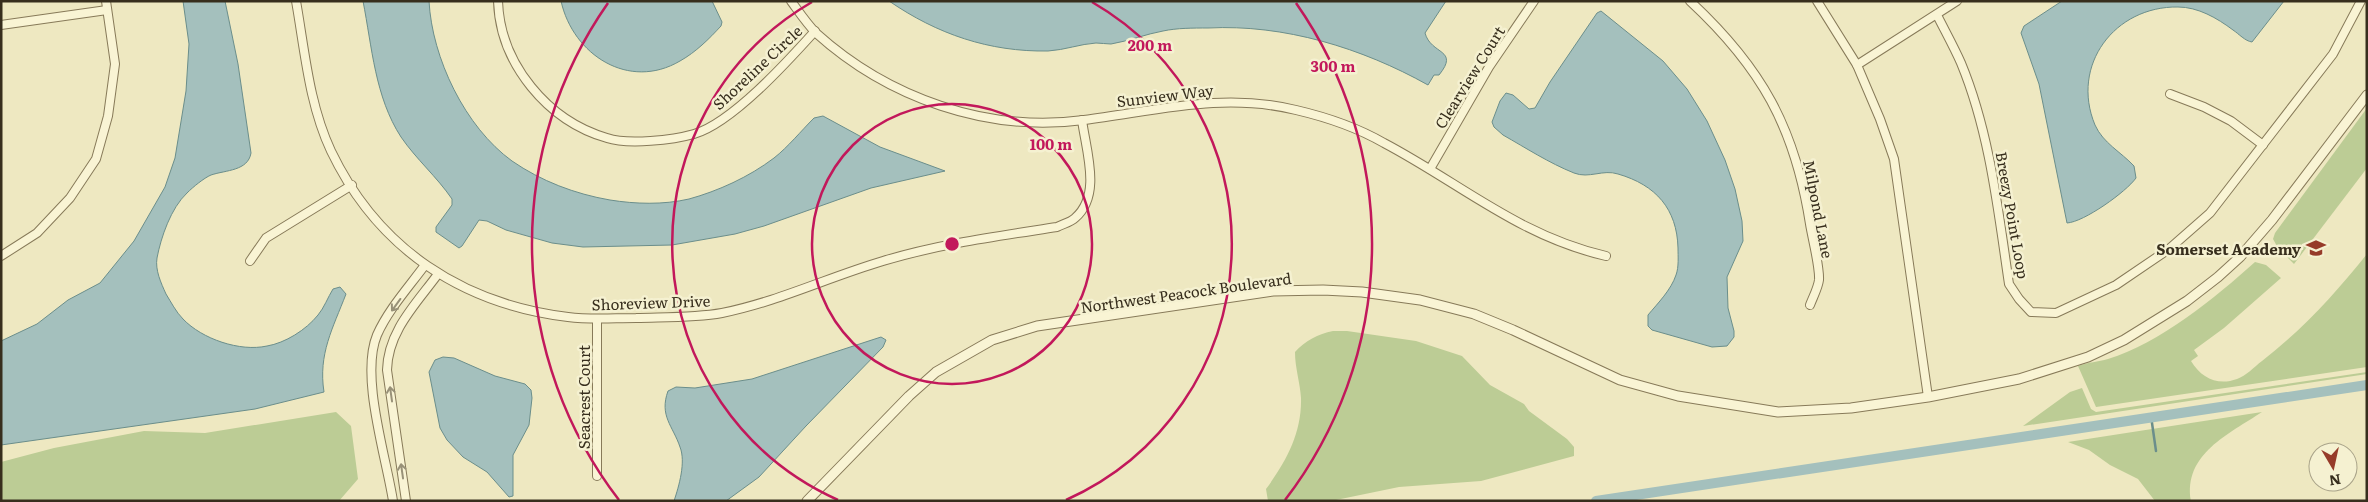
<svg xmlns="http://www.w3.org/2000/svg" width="2368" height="502" font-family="Literata,serif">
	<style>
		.green { fill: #bccc95 }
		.water { fill: #a4c0bd; stroke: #6b8e8b }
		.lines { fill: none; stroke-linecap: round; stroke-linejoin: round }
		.stream { stroke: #6b8e8b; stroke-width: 2.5 }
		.canal { stroke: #a4c0bd; stroke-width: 10 }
		.minor-casing { stroke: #877a59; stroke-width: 10 }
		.tertiary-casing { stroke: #877a59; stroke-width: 11 }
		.minor { stroke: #f9f4d4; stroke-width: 8 }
		.tertiary { stroke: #f9f4d4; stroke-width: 9 }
		.oneway { stroke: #989178 }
		.ring { fill: none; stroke: #c2185b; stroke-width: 2.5 }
		.labels { text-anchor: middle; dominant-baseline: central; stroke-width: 5; stroke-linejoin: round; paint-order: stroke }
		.street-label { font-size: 15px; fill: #372e1d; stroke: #f5f1d1 }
		.poi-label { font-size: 15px; font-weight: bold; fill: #372e1d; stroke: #f5f1d1; text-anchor: end }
		.centre { fill: #c2185b; stroke: #f5f1d1; stroke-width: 2.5 }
		.ring-label { font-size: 15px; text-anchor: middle; font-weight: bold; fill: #c2185b; stroke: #f5f1d1; stroke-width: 5; stroke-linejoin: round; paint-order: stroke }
	</style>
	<rect width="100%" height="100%" fill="#eee8c1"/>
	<g class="green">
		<path d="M2367 108V168L2294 264 2278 248 2273 239 2275 233Z"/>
		<path d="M2367 254V367L2096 407 2078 366C2088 362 2098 362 2108 359 2160 343 2215 298 2255 262L2266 265 2281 278 2224 328 2194 350 2198 356 2191 361C2201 378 2218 386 2237 379 2246 376 2254 367 2262 361 2302 330 2335 294 2367 254Z"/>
		<path d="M1333 331H1347L1416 341 1462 356 1490 385 1524 404 1529 411 1567 439 1574 447V456L1481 481 1399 487 1331 501H1268L1266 489C1286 462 1302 433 1301 398 1300 382 1295 368 1295 352 1305 341 1318 334 1333 331Z"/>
		<path d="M2367 372V374L2023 426 2070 392 2082 388 2091 409 2096 412Z"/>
		<path d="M336 412 351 426 358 479 339 501H1V462L54 448 144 431 205 433Z"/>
		<path d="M2262 412C2229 434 2183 454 2191 501H2155L2138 479 2110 465 2089 450 2068 442Z"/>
	</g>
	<g class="water">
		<path d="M183 1H225L238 64 251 153C248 171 226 170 211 175 204 178 193 187 187 193 171 208 161 237 157 258 155 270 161 283 166 294 171 302 176 312 183 319 202 339 240 352 267 346 285 343 306 330 318 315 324 308 328 297 333 289L340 287 346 294C333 328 318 354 324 392L255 409 1 445V341L37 324 68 300 100 283 134 241 165 187 175 158 186 91 189 44Z"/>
		<path d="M363 1H429C432 58 465 127 512 161 541 181 575 194 610 200 635 204 663 205 689 199 718 191 749 177 774 158 788 147 801 131 814 118L823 116 880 147 945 171 871 188 764 226 735 234 672 245 583 247 552 243 506 230 487 221 479 220 462 246 459 248 436 232V227L452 205V199C437 177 416 159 401 137 375 97 372 47 363 1Z"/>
		<path d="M561 1H712L722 22 721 26C709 39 696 52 680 61 629 91 573 55 561 1Z"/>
		<path d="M889 1H1446L1425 33C1431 55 1460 49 1439 75H1434L1428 85C1362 48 1284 24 1208 28 1193 28 1177 28 1163 31 1146 34 1129 41 1111 44 1106 44 1101 43 1096 43 1080 44 1065 50 1048 51 989 52 937 34 889 1Z"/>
		<path d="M2062 1H2284L2252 42C2245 41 2239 34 2233 30 2217 18 2198 7 2178 7 2115 6 2070 65 2095 125 2103 143 2121 152 2134 166L2136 178C2126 192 2084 222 2067 223L2039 84 2021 33 2024 26Z"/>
		<path d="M1601 11 1663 61 1687 89 1707 121 1725 160 1735 189 1742 221 1743 241 1727 277 1728 308 1734 331V337L1727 346 1712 347 1652 330 1648 326V315C1658 303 1671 290 1676 275 1679 267 1678 256 1678 248 1677 209 1656 185 1618 174 1603 169 1589 179 1574 173 1549 163 1526 148 1503 135L1494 127 1492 122 1500 101 1506 93 1513 95 1529 109 1535 108 1550 82 1597 13Z"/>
		<path d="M881 337 886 340 883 347 806 426 759 477 726 501H674C679 486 686 462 680 447 673 426 659 416 668 391L676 387 695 388 752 379Z"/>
		<path d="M443 357 454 358 495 376 525 384 531 390 532 398 529 425 513 455V496L509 497 487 472 463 457 447 440 440 428 429 372 435 360Z"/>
	</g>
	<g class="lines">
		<path class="stream" d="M2151 416 2156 451"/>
		<path class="canal" d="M1596 501 2367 385"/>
		<defs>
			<g id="minor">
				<path d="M296 1C305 52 309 104 331 151 378 249 462 304 568 317 591 320 613 318 636 318 664 317 694 318 722 313 777 302 829 277 883 261 939 244 999 236 1057 227 1063 224 1071 222 1075 218 1102 195 1086 151 1082 120"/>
				<path d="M498 1C500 64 548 121 607 138 628 145 673 140 694 134 732 123 788 61 815 31"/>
				<path d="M791 1C799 12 807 24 816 33 888 98 987 133 1084 120 1156 111 1223 92 1296 110 1326 117 1358 128 1384 143 1460 183 1519 236 1606 256"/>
				<path d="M1690 1C1761 67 1795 127 1810 224 1812 237 1820 267 1819 280 1818 288 1813 297 1810 305"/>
				<path d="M1817 1 1857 65 1880 119 1894 159 1928 397"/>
				<path d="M1937 15C1945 31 1954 47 1961 63 1990 133 1998 210 2009 284L2019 299 2031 312 2056 313 2116 285 2169 249 2210 213 2333 54 2361 1"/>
				<path d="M1 25 107 10"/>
				<path d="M1857 65 1957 1"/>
				<path d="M2170 94 2204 107 2231 121 2263 145"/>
				<path d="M1430 169 1489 67 1534 1"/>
				<path d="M1 256 37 233 70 198 96 159 108 116 115 64 106 1"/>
				<path d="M250 261 266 238 352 185"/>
				<path d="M597 319V476"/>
				<path d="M393 501C386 456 360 376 377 335 388 310 408 288 425 265"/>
				<path d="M406 501 387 370C388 331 416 304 438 274"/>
			</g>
			<path id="tertiary" d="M807 501 909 396 936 372 992 340 1037 326 1273 291 1323 290 1362 292 1420 300 1474 314 1513 330 1620 380 1678 396 1778 412 1851 408 1928 397 2019 379 2088 357 2124 340 2187 301 2218 277 2240 257 2272 220 2367 95"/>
		</defs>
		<use href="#minor" class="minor-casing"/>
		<use href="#tertiary" class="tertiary-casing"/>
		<use href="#minor" class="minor"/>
		<use href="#tertiary" class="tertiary"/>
	</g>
	<defs><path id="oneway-shaft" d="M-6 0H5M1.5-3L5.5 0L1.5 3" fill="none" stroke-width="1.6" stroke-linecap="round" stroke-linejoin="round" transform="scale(1.25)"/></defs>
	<g class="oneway">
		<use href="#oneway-shaft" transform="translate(396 305) rotate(126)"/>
		<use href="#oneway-shaft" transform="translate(391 394) rotate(-98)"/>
		<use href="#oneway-shaft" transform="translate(402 471) rotate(-98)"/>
	</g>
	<g class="ring">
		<circle cx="952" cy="244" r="140"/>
		<path d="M838 500A280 280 0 0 1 812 2M1092 2A280 280 0 0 1 1066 500"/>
		<path d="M619 500A420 420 0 0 1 608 3M1296 3A420 420 0 0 1 1285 500"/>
	</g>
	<defs>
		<symbol id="school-bare" viewBox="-9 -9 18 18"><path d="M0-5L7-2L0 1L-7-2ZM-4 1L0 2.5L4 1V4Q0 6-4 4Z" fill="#963b29" stroke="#f5f1d1" stroke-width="2.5" paint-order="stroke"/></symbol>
	</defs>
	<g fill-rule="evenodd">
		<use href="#school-bare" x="2302" y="234" width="28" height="28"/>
	</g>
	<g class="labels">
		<g class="street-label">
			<text transform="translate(757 67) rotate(-43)">Shoreline Circle</text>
			<text transform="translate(1469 77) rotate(-58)">Clearview Court</text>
			<text transform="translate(1165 95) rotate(-7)">Sunview Way</text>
			<text transform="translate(1819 209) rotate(79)">Milpond Lane</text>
			<text transform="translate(2013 215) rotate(80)">Breezy Point Loop</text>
			<text transform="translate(1186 292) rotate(-8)">Northwest Peacock Boulevard</text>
			<text transform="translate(651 302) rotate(-2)">Shoreview Drive</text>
			<text transform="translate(583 397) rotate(-90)">Seacrest Court</text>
		</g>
		<g class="poi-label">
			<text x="2301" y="248">Somerset Academy</text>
		</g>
	</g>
	<circle cx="952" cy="244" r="8" class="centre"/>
	<g class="ring-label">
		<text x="1150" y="51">200 m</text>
		<text x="1333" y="72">300 m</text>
		<text x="1051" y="150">100 m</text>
	</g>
	<rect width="2368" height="502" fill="none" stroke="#372e1d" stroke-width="5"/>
	<g transform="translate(2333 467) rotate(171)"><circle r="24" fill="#f5f1d1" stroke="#a9a389"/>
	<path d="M0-4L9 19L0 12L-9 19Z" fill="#963b29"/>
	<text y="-8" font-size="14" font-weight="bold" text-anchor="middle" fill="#372e1d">N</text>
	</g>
</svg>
